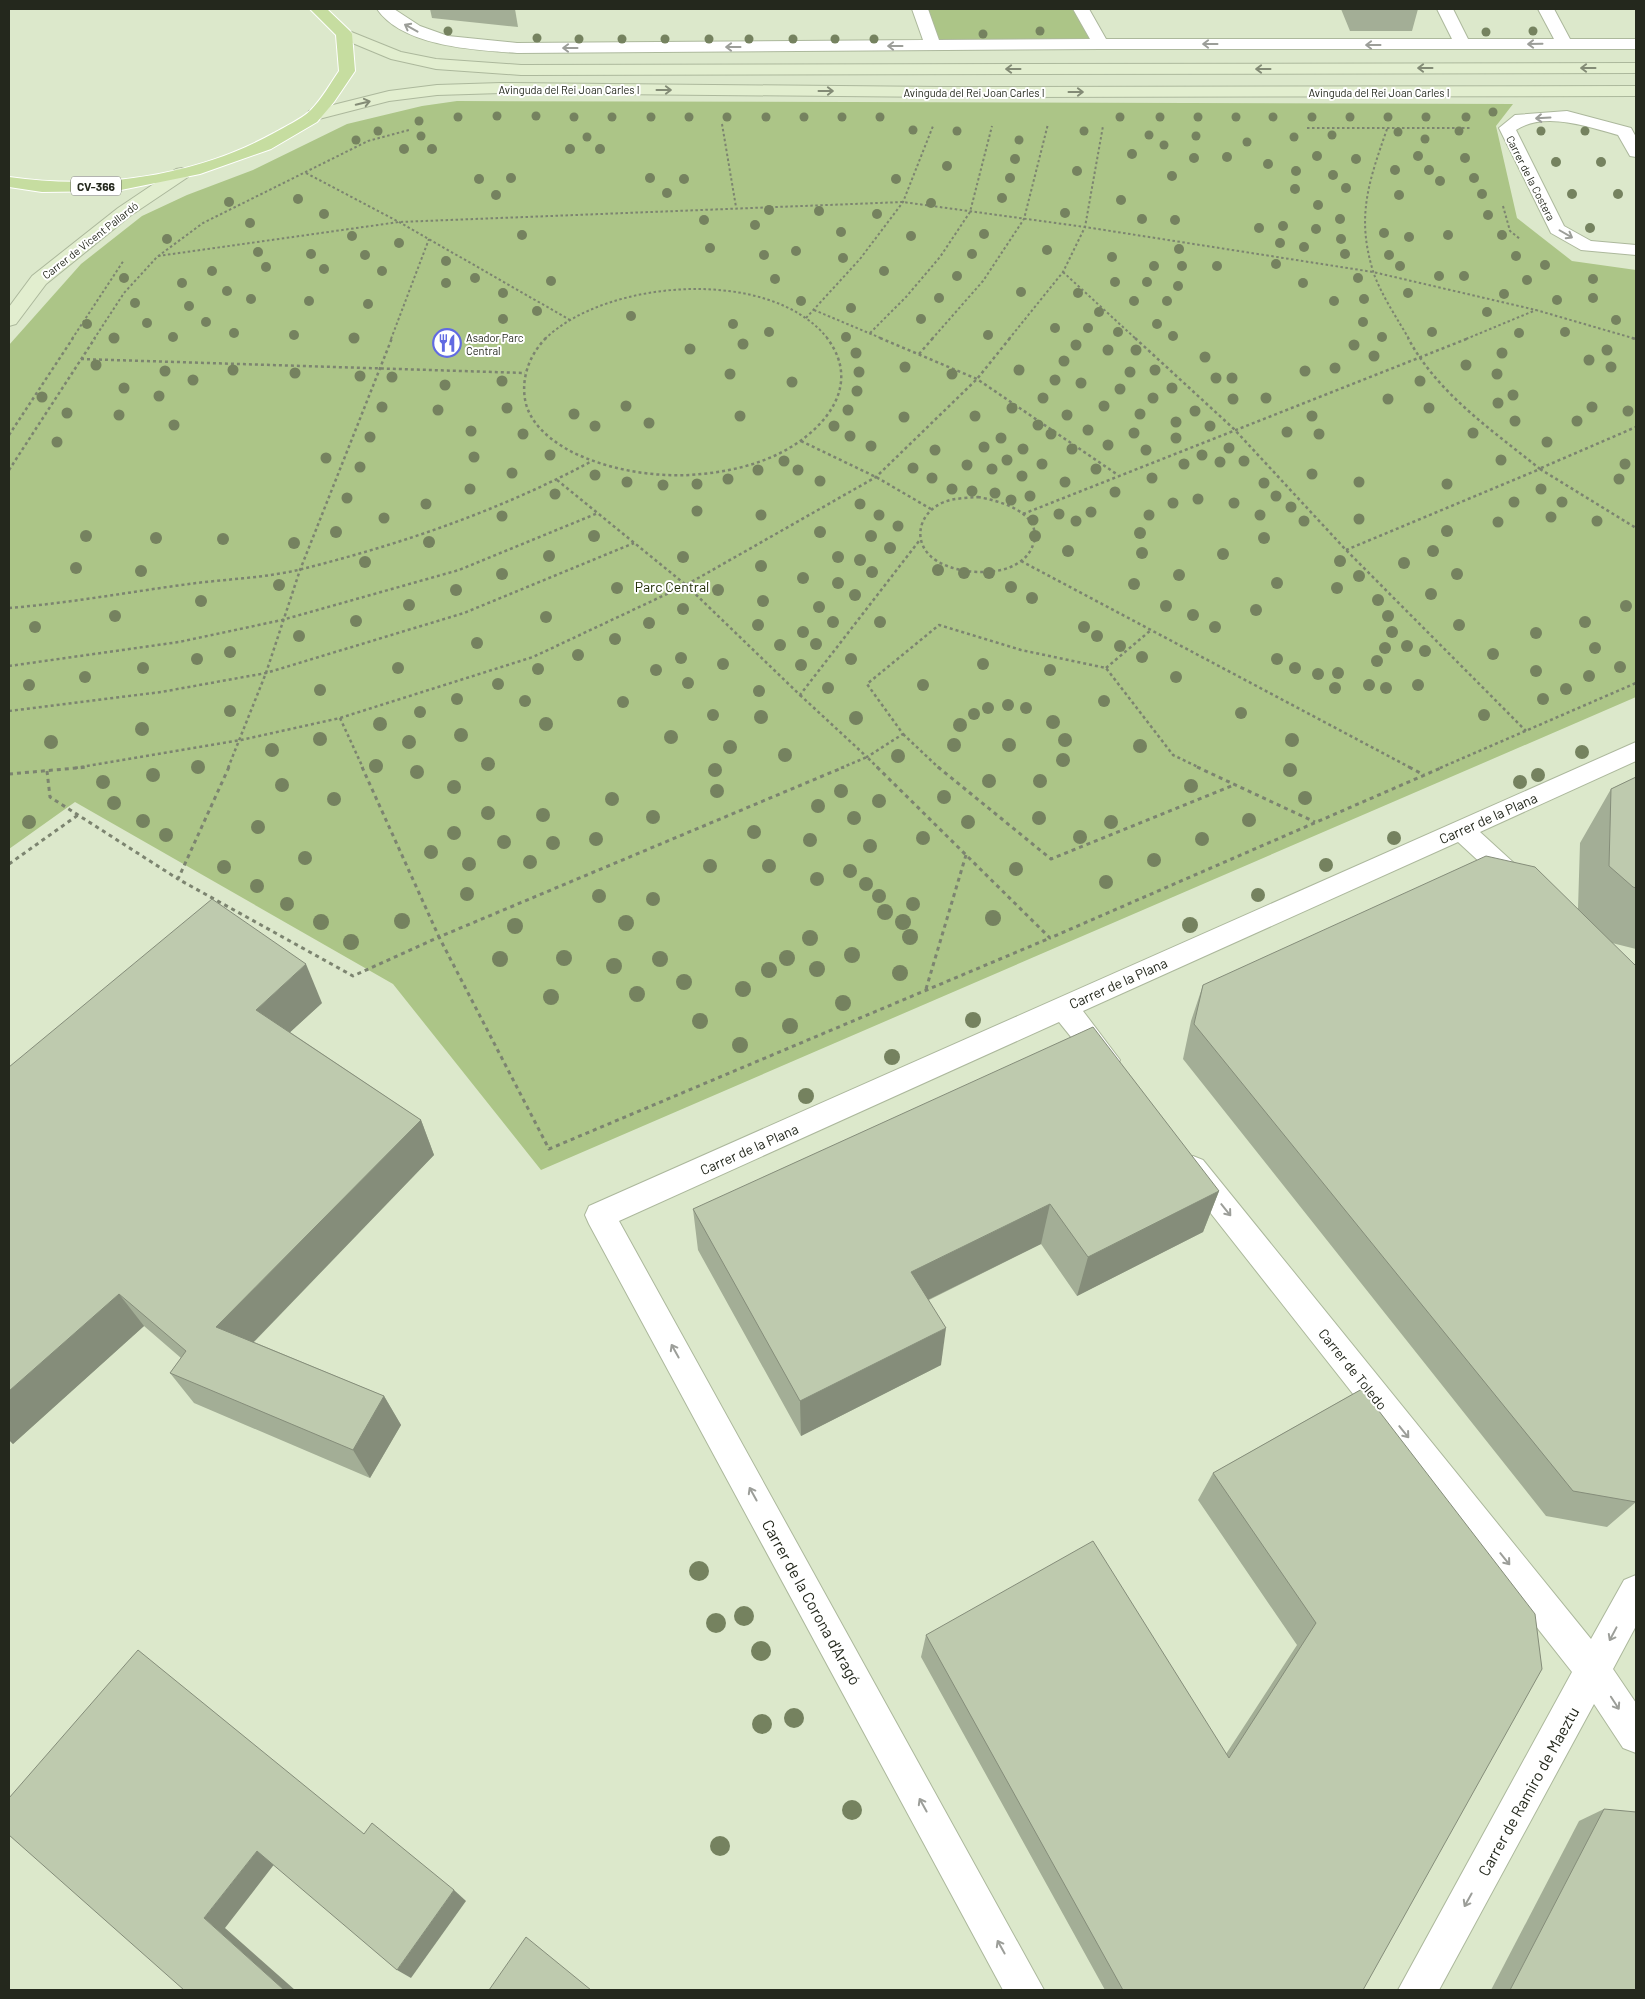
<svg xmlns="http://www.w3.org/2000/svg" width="1645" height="1999" font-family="Barlow,sans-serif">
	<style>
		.green { fill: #acc587 }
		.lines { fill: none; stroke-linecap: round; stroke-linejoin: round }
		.street-casing { stroke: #acb89c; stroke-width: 2 }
		.secondary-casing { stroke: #acb89c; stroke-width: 2 }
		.primary-casing { stroke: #fff; stroke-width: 2 }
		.path-far2 { stroke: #7c8470; stroke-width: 2; stroke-dasharray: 2.5 2.5; stroke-linecap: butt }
		.path-far1 { stroke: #7c8470; stroke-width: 2.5; stroke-dasharray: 3 3; stroke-linecap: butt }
		.path { stroke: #7c8470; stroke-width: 3; stroke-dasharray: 4 4; stroke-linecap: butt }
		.street { fill: #fff; fill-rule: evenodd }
		.secondary { fill: #e2eecf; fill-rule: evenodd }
		.primary { fill: #c6dda0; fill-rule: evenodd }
		.tree { fill: #75825f }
		.wall { fill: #a3ae96 }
		.shaded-wall { fill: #858d7a }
		.building { fill: #becaae; stroke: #858d7a }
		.oneway { stroke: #9c9e99 }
		.oneway2 { stroke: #838b76 }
		.labels { text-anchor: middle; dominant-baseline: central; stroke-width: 4; stroke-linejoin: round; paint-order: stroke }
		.far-street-label { font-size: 11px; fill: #24281d; stroke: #fff }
		.far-poi-label { font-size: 11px; fill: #24281d; stroke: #fff; text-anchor: start }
		.shield { fill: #fff; stroke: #666861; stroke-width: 1 }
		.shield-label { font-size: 12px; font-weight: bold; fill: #24281d }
		.park-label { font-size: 14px; fill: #212e06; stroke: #fff }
		.street-label { font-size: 14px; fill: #24281d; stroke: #fff }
		.near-street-label { font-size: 16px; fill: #24281d; stroke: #fff }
	</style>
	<rect width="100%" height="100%" fill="#dce8cb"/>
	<g class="green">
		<path d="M918 9H1081L1101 41 933 46Z"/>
		<path d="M457 101 1513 104 1496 126 1517 218 1572 261 1636 270V697L541 1170 393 984 75 802 9 849V345L81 264 142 216 187 195 253 170 347 124 422 106Z"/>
	</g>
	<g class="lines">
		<defs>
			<g id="street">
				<path d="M377 9H394L420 26 448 36 517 43 923 40 912 9H928L939 40 1090 39 1073 9H1089L1106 39H1452L1437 9H1453L1468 39H1554L1538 9H1554L1570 39H1636V49H1101L517 53C476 50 403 47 377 9Z"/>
				<path d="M1567 111 1631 128 1636 137V157L1630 156 1618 135C1588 127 1545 111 1516 130L1564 226 1591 241 1636 245V255L1581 250 1551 233 1499 128 1515 115Z"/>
				<path d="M1636 742V761L1480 832 1527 875 1531 882 1527 889 1518 892 1509 889 1458 842 1083 1011 1120 1060 1116 1068 1106 1072 1096 1068 1059 1022 619 1221 1044 1990H1003L589 1224 585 1215 589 1206Z"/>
				<path d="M1193 1156 1203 1160 1591 1639 1624 1580 1636 1575V1626L1613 1669 1636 1703V1753L1623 1748 1594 1704 1439 1990H1398L1572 1672 1183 1178 1178 1169 1183 1160Z"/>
			</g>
			<g id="secondary">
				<path d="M344 29 401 52 436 59 521 65 1636 63V73L521 75 436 69 391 59 338 37 336 34 338 31Z"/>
				<path d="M501 83 941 87 1636 86V96L941 97 501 93 437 95 389 101 315 120 309 119 307 115 309 111 389 91 437 85Z"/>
				<path d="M182 168 188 169 191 173 188 177 130 216 46 284 16 324 9 326V307L32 276 118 208 176 169Z"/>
			</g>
			<path id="primary" d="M310 9H327L350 31 352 34 355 71 334 102 317 122 271 149 200 174 116 191 42 192 9 187V177C98 190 194 177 274 133 286 126 300 120 310 111 322 99 330 84 339 71L336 35Z"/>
		</defs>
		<use href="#street" class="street-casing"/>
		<use href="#secondary" class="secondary-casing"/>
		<use href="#primary" class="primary-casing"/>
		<g class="path-far2">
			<path d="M722 124 736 207"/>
			<path d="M1307 128H1471"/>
			<path d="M1387 129C1369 181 1356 216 1373 271 1379 291 1398 320 1409 339"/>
			<path d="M306 173 399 222 570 320"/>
			<path d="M1503 206 1510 231 1520 239"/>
			<path d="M158 256 399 222 903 202 1085 227 1373 272 1536 310 1636 339"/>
			<path d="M1063 272 1136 339"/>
			<path d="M814 310 883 339"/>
			<path d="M806 318 860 259 903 202 933 126"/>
			<path d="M870 333 906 297 940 257 970 212 992 126"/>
			<path d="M72 339 124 260"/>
			<path d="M94 339 124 293 157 257 203 223 368 141 409 130"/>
			<path d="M391 339 429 239"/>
			<path d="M545 339C606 279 771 266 828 339"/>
			<path d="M932 339 983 281 1024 219 1048 124"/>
			<path d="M1009 339 1063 272 1085 227 1103 126"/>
			<path d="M1466 339 1536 310"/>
		</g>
		<g class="path-far1">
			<path d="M546 338C529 355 520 380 526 404 532 426 553 442 572 452 607 469 650 477 690 475 719 473 747 468 774 456 820 435 865 388 827 338"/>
			<path d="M880 338 977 379 1118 475"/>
			<path d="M1135 338 1234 429 1346 550 1526 731"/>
			<path d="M1632 338 1636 339"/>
			<path d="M919 354 933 338"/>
			<path d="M81 359 525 373"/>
			<path d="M9 435 73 338"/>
			<path d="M801 441 876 477 931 509"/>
			<path d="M1541 468 1636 427"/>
			<path d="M1540 469 1636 528"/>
			<path d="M9 470 95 338"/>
			<path d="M557 480 686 585 800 695 919 541"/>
			<path d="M978 497C1000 501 1041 512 1034 542 1031 552 1026 558 1018 563 1008 570 994 572 981 572 967 572 950 569 937 561 911 545 917 513 944 502 954 498 967 498 978 497Z"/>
			<path d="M1023 514 1469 338"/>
			<path d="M1346 550 1540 469C1492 430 1438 394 1408 338"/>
			<path d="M1021 561 1411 768"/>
			<path d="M9 608C70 603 129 592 189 584 225 579 267 578 302 569 402 544 501 510 592 461"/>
			<path d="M9 666 179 642 282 620 459 570 598 513"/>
			<path d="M1106 668 1151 630"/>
			<path d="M800 695 867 757 903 734 867 684 939 625 1021 650 1106 668 1173 755 1200 768"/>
			<path d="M9 711 161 692 266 673 464 613 634 543"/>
			<path d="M340 718 363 768"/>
			<path d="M903 734 939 768"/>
			<path d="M75 768 241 740 340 718 533 657 686 585 876 477 977 379 1010 338"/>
			<path d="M228 768 266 673 300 570 392 338"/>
			<path d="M841 768 867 757 878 768"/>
			<path d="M1440 768 1636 683"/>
		</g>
		<g class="path">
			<path d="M229 767 178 879 353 976 439 937 549 1149 1050 938"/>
			<path d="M362 767 439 937 844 767"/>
			<path d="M877 767 1050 938 1443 767"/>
			<path d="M938 767 1051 859 1234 785"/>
			<path d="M1197 767 1315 822"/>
			<path d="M1409 767 1424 775"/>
			<path d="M47 771 50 797 178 879"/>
			<path d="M9 774 88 767"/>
			<path d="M9 864 78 815"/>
			<path d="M926 989 966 855"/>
		</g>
		<use href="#street" class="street"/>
		<use href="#secondary" class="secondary"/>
		<use href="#primary" class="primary"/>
	</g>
	<g class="tree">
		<circle cx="448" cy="31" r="4.5"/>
		<circle cx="1040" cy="31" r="4.5"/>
		<circle cx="1533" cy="31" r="4.5"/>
		<circle cx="1486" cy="32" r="4.5"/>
		<circle cx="983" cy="34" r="4.5"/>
		<circle cx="537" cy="38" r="4.5"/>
		<circle cx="579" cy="39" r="4.5"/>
		<circle cx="622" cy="39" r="4.5"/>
		<circle cx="665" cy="39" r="4.5"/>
		<circle cx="709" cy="39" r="4.5"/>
		<circle cx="749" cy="39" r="4.5"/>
		<circle cx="793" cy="39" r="4.5"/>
		<circle cx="835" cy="39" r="4.5"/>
		<circle cx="874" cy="39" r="4.5"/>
		<circle cx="1493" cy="112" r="4.5"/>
		<circle cx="497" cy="116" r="4.5"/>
		<circle cx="536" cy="116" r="4.5"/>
		<circle cx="458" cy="117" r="4.5"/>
		<circle cx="574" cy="117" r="4.5"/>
		<circle cx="612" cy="117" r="4.5"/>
		<circle cx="651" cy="117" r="4.5"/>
		<circle cx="689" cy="117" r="4.5"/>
		<circle cx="727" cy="117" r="4.5"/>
		<circle cx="766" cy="117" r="4.5"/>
		<circle cx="804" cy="117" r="4.5"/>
		<circle cx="842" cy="117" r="4.5"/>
		<circle cx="880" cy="117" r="4.5"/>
		<circle cx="1120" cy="117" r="4.5"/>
		<circle cx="1160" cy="117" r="4.5"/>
		<circle cx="1198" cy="117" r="4.5"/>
		<circle cx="1236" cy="117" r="4.5"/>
		<circle cx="1273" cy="117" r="4.5"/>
		<circle cx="1312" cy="117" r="4.5"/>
		<circle cx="1350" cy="117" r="4.5"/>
		<circle cx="1388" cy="117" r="4.5"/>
		<circle cx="1426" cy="117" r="4.5"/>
		<circle cx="1466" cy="117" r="4.5"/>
		<circle cx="419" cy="121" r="4.5"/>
		<circle cx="913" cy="130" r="4.5"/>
		<circle cx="378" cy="131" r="4.5"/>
		<circle cx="957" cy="131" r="4.5"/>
		<circle cx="1084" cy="131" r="4.5"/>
		<circle cx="1459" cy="131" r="4.5"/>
		<circle cx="1541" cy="131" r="4.5"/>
		<circle cx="1585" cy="131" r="4.5"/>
		<circle cx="1398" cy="132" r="4.5"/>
		<circle cx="1149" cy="135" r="4.5"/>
		<circle cx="1332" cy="135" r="4.5"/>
		<circle cx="421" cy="136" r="4.5"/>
		<circle cx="1196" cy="136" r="4.5"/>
		<circle cx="587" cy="137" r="4.5"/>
		<circle cx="1294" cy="137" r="4.5"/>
		<circle cx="1425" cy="139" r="4.5"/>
		<circle cx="356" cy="140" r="4.5"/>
		<circle cx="1019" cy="140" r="4.5"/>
		<circle cx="1247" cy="142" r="4.5"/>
		<circle cx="1164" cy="145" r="4.5"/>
		<circle cx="404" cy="149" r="5"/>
		<circle cx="432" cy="149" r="5"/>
		<circle cx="570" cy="149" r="5"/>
		<circle cx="600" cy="149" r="5"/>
		<circle cx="1132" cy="154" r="5"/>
		<circle cx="1317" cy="156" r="5"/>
		<circle cx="1418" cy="156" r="5"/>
		<circle cx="1227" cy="157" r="5"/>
		<circle cx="1194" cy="158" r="5"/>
		<circle cx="1465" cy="158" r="5"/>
		<circle cx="1015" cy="159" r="5"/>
		<circle cx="1356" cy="159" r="5"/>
		<circle cx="1556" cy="162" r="5"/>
		<circle cx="1601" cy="162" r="5"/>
		<circle cx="1268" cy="164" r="5"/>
		<circle cx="947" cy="166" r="5"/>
		<circle cx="1395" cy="170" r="5"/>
		<circle cx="1429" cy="170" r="5"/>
		<circle cx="1077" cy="171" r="5"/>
		<circle cx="1296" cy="171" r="5"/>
		<circle cx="1333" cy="175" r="5"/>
		<circle cx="1172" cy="176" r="5"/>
		<circle cx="511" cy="178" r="5"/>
		<circle cx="650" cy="178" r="5"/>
		<circle cx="1010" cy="178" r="5"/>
		<circle cx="1474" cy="178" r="5"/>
		<circle cx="479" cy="179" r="5"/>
		<circle cx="684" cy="179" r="5"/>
		<circle cx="896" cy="179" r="5"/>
		<circle cx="1440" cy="181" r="5"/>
		<circle cx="1346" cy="188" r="5"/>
		<circle cx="1295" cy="189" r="5"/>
		<circle cx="667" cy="193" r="5"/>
		<circle cx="1482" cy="194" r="5"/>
		<circle cx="1572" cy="194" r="5"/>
		<circle cx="1618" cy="194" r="5"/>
		<circle cx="496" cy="195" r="5"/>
		<circle cx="1399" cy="195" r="5"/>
		<circle cx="1002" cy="198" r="5"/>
		<circle cx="298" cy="199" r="5"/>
		<circle cx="1121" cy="200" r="5"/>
		<circle cx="229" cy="202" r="5"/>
		<circle cx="931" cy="203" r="5"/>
		<circle cx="1318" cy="205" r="5"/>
		<circle cx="769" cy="210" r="5"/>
		<circle cx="819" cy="211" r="5"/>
		<circle cx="1065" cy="213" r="5"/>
		<circle cx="324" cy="214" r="5"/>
		<circle cx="877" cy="214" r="5"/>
		<circle cx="1488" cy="215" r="5"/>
		<circle cx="1142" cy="219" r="5"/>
		<circle cx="1340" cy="219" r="5"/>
		<circle cx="704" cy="220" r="5"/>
		<circle cx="1175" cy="220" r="5"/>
		<circle cx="250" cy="223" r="5"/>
		<circle cx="755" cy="225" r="5"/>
		<circle cx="1283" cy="226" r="5"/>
		<circle cx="1259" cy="228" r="5"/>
		<circle cx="1590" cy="228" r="5"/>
		<circle cx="1316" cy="229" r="5"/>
		<circle cx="841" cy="232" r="5"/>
		<circle cx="1384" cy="233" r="5"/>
		<circle cx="984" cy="234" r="5"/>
		<circle cx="522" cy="235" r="5"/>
		<circle cx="1448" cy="235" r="5"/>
		<circle cx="1502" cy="235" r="5"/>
		<circle cx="352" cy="236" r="5"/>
		<circle cx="911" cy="236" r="5"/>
		<circle cx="1409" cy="237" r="5"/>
		<circle cx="167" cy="239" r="5"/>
		<circle cx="1341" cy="239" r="5"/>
		<circle cx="399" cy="243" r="5"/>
		<circle cx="1280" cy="243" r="5"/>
		<circle cx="1304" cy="247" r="5"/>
		<circle cx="710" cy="248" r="5"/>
		<circle cx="1179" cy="249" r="5"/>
		<circle cx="1047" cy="250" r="5"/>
		<circle cx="796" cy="251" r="5"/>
		<circle cx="258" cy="252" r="5"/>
		<circle cx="311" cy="254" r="5"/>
		<circle cx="972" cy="254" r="5"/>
		<circle cx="1345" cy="254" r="5"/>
		<circle cx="365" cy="255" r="5"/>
		<circle cx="764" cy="255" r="5"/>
		<circle cx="1389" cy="255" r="5"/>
		<circle cx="1516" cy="256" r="5"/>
		<circle cx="1112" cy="257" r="5"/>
		<circle cx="843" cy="258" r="5"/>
		<circle cx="446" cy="261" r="5"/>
		<circle cx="1276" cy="264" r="5"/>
		<circle cx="1545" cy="265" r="5"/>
		<circle cx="1154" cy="266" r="5"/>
		<circle cx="1182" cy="266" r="5"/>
		<circle cx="1217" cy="266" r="5"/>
		<circle cx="1400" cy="266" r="5"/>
		<circle cx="266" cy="267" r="5"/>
		<circle cx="324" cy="269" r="5"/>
		<circle cx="212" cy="271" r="5"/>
		<circle cx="382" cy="271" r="5"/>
		<circle cx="884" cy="271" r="5"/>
		<circle cx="957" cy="276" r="5"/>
		<circle cx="1439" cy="276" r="5"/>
		<circle cx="1464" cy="276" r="5"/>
		<circle cx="124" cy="278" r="5"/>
		<circle cx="475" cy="278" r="5"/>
		<circle cx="1358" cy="278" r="5"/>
		<circle cx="775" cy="279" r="5"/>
		<circle cx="1593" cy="279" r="5"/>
		<circle cx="1527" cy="280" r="5"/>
		<circle cx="551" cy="281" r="5"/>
		<circle cx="1115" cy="282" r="5"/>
		<circle cx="1147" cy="282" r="5"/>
		<circle cx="182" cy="283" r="5"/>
		<circle cx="446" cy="283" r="5"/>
		<circle cx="1303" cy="283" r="5"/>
		<circle cx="1178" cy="286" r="5"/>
		<circle cx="227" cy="291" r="5"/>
		<circle cx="1021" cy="292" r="5"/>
		<circle cx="503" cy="293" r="5"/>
		<circle cx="1078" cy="293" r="5"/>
		<circle cx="1408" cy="293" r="5"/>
		<circle cx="1504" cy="294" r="5"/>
		<circle cx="939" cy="298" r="5"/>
		<circle cx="1593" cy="298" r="5"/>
		<circle cx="251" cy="299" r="5"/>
		<circle cx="1364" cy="299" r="5"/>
		<circle cx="1557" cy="300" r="5"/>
		<circle cx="309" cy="301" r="5"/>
		<circle cx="801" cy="301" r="5"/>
		<circle cx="1134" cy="301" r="5"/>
		<circle cx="1167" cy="301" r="5"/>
		<circle cx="1334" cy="301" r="5"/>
		<circle cx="135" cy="303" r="5"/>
		<circle cx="368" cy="304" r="5"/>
		<circle cx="189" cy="306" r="5"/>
		<circle cx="851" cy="308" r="5"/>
		<circle cx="537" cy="311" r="5"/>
		<circle cx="1099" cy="312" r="5"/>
		<circle cx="1487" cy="312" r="5"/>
		<circle cx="631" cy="316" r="5"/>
		<circle cx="503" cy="319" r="5"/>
		<circle cx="921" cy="319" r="5"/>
		<circle cx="1616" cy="320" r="5"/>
		<circle cx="206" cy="322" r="5"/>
		<circle cx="1363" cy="322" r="5"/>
		<circle cx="147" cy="323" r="5"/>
		<circle cx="87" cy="324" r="5"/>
		<circle cx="733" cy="324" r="5"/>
		<circle cx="1157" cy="324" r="5"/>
		<circle cx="1055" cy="328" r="5"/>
		<circle cx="1088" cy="328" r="5"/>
		<circle cx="769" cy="332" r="5"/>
		<circle cx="1118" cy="332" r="5"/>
		<circle cx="1432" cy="332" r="5"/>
		<circle cx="1565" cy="332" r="5"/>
		<circle cx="234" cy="333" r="5"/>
		<circle cx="1519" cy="333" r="5"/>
		<circle cx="294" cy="335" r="5"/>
		<circle cx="988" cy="335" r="5"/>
		<circle cx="1173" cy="336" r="5"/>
		<circle cx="173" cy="337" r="5"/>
		<circle cx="846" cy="337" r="5"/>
		<circle cx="1382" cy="337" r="5"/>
		<circle cx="114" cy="338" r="5.5"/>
		<circle cx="354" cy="338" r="5.5"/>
		<circle cx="743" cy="344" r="5.5"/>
		<circle cx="1076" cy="345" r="5.5"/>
		<circle cx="1354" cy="345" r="5.5"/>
		<circle cx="690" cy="349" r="5.5"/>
		<circle cx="1108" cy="350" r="5.5"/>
		<circle cx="1136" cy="350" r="5.5"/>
		<circle cx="1607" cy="350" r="5.5"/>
		<circle cx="856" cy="353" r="5.5"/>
		<circle cx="1502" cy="353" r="5.5"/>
		<circle cx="1374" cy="356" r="5.5"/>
		<circle cx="1205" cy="357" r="5.5"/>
		<circle cx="1589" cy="360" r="5.5"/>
		<circle cx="1064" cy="361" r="5.5"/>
		<circle cx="96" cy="365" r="5.5"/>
		<circle cx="1466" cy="365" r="5.5"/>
		<circle cx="905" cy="367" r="5.5"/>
		<circle cx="1611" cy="367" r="5.5"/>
		<circle cx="1335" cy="368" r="5.5"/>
		<circle cx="233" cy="370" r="5.5"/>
		<circle cx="1019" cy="370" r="5.5"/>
		<circle cx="1155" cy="370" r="5.5"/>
		<circle cx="165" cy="371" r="5.5"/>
		<circle cx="1305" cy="371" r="5.5"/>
		<circle cx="859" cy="372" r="5.5"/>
		<circle cx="1130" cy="372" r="5.5"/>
		<circle cx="295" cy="373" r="5.5"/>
		<circle cx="730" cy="374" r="5.5"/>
		<circle cx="952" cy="374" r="5.5"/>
		<circle cx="1497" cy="374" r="5.5"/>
		<circle cx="360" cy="376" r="5.5"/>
		<circle cx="392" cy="377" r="5.5"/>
		<circle cx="1216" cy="378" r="5.5"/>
		<circle cx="1232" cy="378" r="5.5"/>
		<circle cx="193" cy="380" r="5.5"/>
		<circle cx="1055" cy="380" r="5.5"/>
		<circle cx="502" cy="381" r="5.5"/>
		<circle cx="1420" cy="381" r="5.5"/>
		<circle cx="792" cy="382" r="5.5"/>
		<circle cx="1081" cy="383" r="5.5"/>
		<circle cx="445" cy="385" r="5.5"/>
		<circle cx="124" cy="388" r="5.5"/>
		<circle cx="1172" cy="388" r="5.5"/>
		<circle cx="1120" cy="389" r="5.5"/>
		<circle cx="857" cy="391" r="5.5"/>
		<circle cx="1513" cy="395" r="5.5"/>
		<circle cx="159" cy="396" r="5.5"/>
		<circle cx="42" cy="397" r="5.5"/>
		<circle cx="1043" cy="398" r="5.5"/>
		<circle cx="1153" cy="398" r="5.5"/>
		<circle cx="1266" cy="398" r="5.5"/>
		<circle cx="1233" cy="399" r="5.5"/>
		<circle cx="1388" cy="399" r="5.5"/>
		<circle cx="1498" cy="403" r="5.5"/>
		<circle cx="626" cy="406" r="5.5"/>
		<circle cx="1104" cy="406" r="5.5"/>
		<circle cx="382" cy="407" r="5.5"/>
		<circle cx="1592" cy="407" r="5.5"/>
		<circle cx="507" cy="408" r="5.5"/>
		<circle cx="1012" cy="408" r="5.5"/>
		<circle cx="1429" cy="408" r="5.5"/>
		<circle cx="438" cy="410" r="5.5"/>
		<circle cx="848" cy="410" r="5.5"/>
		<circle cx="1195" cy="411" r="5.5"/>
		<circle cx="1628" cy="411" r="5.5"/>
		<circle cx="67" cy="413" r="5.5"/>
		<circle cx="574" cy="414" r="5.5"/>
		<circle cx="1140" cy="414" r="5.5"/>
		<circle cx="119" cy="415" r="5.5"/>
		<circle cx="1067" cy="415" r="5.5"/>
		<circle cx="740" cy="416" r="5.5"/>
		<circle cx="975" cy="416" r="5.5"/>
		<circle cx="1312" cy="416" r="5.5"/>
		<circle cx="904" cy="417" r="5.5"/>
		<circle cx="1515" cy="421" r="5.5"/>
		<circle cx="1577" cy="421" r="5.5"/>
		<circle cx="1176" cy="422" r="5.5"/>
		<circle cx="649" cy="423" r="5.5"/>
		<circle cx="174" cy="425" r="5.5"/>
		<circle cx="1038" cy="425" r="5.5"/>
		<circle cx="595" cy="426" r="5.5"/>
		<circle cx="834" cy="426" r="5.5"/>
		<circle cx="1210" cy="426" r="5.5"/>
		<circle cx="1088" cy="430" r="5.5"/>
		<circle cx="471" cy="431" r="5.5"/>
		<circle cx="1287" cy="432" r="5.5"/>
		<circle cx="1134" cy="433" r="5.5"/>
		<circle cx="1473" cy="433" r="5.5"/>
		<circle cx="523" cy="434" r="5.5"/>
		<circle cx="1051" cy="434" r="5.5"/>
		<circle cx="1319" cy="434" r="5.5"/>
		<circle cx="850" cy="436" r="5.5"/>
		<circle cx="370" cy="437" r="5.5"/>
		<circle cx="1001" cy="438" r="5.5"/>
		<circle cx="1176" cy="438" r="5.5"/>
		<circle cx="57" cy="442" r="5.5"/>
		<circle cx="1547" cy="442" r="5.5"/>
		<circle cx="1108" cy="445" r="5.5"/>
		<circle cx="871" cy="446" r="5.5"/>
		<circle cx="984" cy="447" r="5.5"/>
		<circle cx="1229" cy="448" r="5.5"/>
		<circle cx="1023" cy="449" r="5.5"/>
		<circle cx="1072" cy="449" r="5.5"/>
		<circle cx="935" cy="450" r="5.5"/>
		<circle cx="1146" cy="450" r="5.5"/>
		<circle cx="550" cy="455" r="5.5"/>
		<circle cx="1202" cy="455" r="5.5"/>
		<circle cx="474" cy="457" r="5.5"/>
		<circle cx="326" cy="458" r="5.5"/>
		<circle cx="1007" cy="460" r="5.5"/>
		<circle cx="1501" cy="460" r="5.5"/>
		<circle cx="784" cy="461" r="5.5"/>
		<circle cx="1244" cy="461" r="5.5"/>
		<circle cx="1220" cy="462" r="5.5"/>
		<circle cx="1042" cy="464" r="5.5"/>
		<circle cx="1184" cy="464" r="5.5"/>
		<circle cx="1625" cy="464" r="5.5"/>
		<circle cx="967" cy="465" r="5.5"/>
		<circle cx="360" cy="467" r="5.5"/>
		<circle cx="913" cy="468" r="5.5"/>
		<circle cx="992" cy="469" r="5.5"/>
		<circle cx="1096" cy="469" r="5.5"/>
		<circle cx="758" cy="470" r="5.5"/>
		<circle cx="798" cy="470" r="5.5"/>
		<circle cx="512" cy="473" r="5.5"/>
		<circle cx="1312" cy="474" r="5.5"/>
		<circle cx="595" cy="475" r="5.5"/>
		<circle cx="1022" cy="476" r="5.5"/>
		<circle cx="932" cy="478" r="5.5"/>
		<circle cx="1152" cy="478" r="5.5"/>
		<circle cx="728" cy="479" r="5.5"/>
		<circle cx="1619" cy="479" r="5.5"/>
		<circle cx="820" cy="481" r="5.5"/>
		<circle cx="627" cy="482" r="5.5"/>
		<circle cx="1065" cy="482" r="5.5"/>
		<circle cx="1359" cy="482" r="5.5"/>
		<circle cx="1264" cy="483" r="5.5"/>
		<circle cx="697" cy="484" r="5.5"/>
		<circle cx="1447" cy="484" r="5.5"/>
		<circle cx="663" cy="485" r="5.5"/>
		<circle cx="470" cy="489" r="5.5"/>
		<circle cx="952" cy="489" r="5.5"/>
		<circle cx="1541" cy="489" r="5.5"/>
		<circle cx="972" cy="491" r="5.5"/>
		<circle cx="1115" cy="492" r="5.5"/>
		<circle cx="995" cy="493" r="5.5"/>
		<circle cx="555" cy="494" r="5.5"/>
		<circle cx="1030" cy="496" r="5.5"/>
		<circle cx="1276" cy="496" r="5.5"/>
		<circle cx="347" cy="498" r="5.5"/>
		<circle cx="1198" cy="499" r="5.5"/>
		<circle cx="1011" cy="500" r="5.5"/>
		<circle cx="1514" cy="502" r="5.5"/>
		<circle cx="1562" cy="502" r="5.5"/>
		<circle cx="1173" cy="503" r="5.5"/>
		<circle cx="1234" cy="503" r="5.5"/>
		<circle cx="426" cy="504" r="5.5"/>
		<circle cx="860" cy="504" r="5.5"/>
		<circle cx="1291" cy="507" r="5.5"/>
		<circle cx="697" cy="511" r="5.5"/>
		<circle cx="1091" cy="512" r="5.5"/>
		<circle cx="1059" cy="514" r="5.5"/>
		<circle cx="761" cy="515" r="5.5"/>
		<circle cx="879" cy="515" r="5.5"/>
		<circle cx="1149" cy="515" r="5.5"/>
		<circle cx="1260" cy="515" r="5.5"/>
		<circle cx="502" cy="516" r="5.5"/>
		<circle cx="1551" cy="517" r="5.5"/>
		<circle cx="384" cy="518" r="5.5"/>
		<circle cx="1359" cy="519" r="5.5"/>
		<circle cx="1033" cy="520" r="5.5"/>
		<circle cx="1076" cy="521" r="5.5"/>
		<circle cx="1304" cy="521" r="5.5"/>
		<circle cx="1597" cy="521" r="5.5"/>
		<circle cx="1498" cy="522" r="5.5"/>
		<circle cx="898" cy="526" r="5.5"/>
		<circle cx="1447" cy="531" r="6"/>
		<circle cx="336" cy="532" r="6"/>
		<circle cx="820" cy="532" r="6"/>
		<circle cx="1140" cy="533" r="6"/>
		<circle cx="86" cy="536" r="6"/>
		<circle cx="594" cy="536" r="6"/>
		<circle cx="871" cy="536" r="6"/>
		<circle cx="1035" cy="536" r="6"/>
		<circle cx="156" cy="538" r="6"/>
		<circle cx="1264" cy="538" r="6"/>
		<circle cx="223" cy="539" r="6"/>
		<circle cx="429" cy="542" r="6"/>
		<circle cx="294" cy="543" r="6"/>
		<circle cx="890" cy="548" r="6"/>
		<circle cx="1068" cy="551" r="6"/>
		<circle cx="1433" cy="551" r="6"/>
		<circle cx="1142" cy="553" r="6"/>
		<circle cx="1223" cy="554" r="6"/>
		<circle cx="549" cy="556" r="6"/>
		<circle cx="683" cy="557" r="6"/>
		<circle cx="838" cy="557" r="6"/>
		<circle cx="860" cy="560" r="6"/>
		<circle cx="1340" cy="561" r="6"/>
		<circle cx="365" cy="562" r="6"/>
		<circle cx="1404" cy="563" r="6"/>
		<circle cx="761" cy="566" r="6"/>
		<circle cx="76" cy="568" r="6"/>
		<circle cx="938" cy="570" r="6"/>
		<circle cx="141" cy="571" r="6"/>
		<circle cx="872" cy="572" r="6"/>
		<circle cx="964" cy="573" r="6"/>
		<circle cx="989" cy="573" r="6"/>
		<circle cx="502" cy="574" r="6"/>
		<circle cx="1457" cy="574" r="6"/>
		<circle cx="1179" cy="575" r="6"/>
		<circle cx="1359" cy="576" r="6"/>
		<circle cx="803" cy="578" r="6"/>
		<circle cx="838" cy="583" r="6"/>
		<circle cx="1277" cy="583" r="6"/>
		<circle cx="1134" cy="584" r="6"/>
		<circle cx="279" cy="585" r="6"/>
		<circle cx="1011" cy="587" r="6"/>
		<circle cx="617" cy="588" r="6"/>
		<circle cx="1337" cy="588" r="6"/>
		<circle cx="456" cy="590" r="6"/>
		<circle cx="718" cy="590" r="6"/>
		<circle cx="1431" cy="594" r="6"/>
		<circle cx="855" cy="595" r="6"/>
		<circle cx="1032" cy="598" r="6"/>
		<circle cx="1378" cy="600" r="6"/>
		<circle cx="201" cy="601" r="6"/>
		<circle cx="763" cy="601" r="6"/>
		<circle cx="409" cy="605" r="6"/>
		<circle cx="1166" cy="606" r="6"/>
		<circle cx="1626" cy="606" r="6"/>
		<circle cx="819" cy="607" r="6"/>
		<circle cx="683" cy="609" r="6"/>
		<circle cx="1256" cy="610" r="6"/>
		<circle cx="1193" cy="615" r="6"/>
		<circle cx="115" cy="616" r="6"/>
		<circle cx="1388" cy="616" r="6"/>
		<circle cx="546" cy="617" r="6"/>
		<circle cx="356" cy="621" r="6"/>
		<circle cx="833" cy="622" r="6"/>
		<circle cx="880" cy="622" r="6"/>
		<circle cx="1585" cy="622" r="6"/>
		<circle cx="649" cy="623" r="6"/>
		<circle cx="758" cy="625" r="6"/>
		<circle cx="1459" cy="625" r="6"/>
		<circle cx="35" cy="627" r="6"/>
		<circle cx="1084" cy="627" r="6"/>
		<circle cx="1215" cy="627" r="6"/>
		<circle cx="803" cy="632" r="6"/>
		<circle cx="1392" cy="632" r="6"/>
		<circle cx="1536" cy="633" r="6"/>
		<circle cx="299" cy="636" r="6"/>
		<circle cx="1097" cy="636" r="6"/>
		<circle cx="615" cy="639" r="6"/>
		<circle cx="477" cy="643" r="6"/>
		<circle cx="816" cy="644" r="6"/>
		<circle cx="780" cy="645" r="6"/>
		<circle cx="1120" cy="646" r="6"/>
		<circle cx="1407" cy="646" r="6"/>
		<circle cx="1385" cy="648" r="6"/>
		<circle cx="1595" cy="648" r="6"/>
		<circle cx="1425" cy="651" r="6"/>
		<circle cx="230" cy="652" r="6"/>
		<circle cx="1493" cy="654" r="6"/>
		<circle cx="578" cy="655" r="6"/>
		<circle cx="1142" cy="657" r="6"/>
		<circle cx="681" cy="658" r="6"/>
		<circle cx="197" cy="659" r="6"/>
		<circle cx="851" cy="659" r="6"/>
		<circle cx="1277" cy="659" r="6"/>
		<circle cx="1377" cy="661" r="6"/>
		<circle cx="723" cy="664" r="6"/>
		<circle cx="983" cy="664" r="6"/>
		<circle cx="801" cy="665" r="6"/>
		<circle cx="1620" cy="667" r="6"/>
		<circle cx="143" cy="668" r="6"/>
		<circle cx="398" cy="668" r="6"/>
		<circle cx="1295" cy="668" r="6"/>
		<circle cx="538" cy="669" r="6"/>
		<circle cx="656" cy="670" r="6"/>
		<circle cx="1050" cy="670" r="6"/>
		<circle cx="1536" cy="671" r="6"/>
		<circle cx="1338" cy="673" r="6"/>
		<circle cx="1318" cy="674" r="6"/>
		<circle cx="1589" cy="676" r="6"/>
		<circle cx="85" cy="677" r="6"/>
		<circle cx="1176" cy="677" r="6"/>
		<circle cx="688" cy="683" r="6"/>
		<circle cx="498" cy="684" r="6"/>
		<circle cx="29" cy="685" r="6"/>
		<circle cx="923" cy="685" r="6"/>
		<circle cx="1369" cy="685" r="6"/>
		<circle cx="1418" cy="685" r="6"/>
		<circle cx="828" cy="688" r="6"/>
		<circle cx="1335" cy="688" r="6"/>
		<circle cx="1386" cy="688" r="6"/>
		<circle cx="1566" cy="689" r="6"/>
		<circle cx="320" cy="690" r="6"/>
		<circle cx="759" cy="691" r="6"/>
		<circle cx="457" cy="699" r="6"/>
		<circle cx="1543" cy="699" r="6"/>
		<circle cx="525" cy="701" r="6"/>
		<circle cx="1104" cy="701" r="6"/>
		<circle cx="623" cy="702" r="6"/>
		<circle cx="1008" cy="705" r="6"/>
		<circle cx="988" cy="708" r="6"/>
		<circle cx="1026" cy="708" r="6"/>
		<circle cx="230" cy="711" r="6"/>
		<circle cx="420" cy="712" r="6"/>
		<circle cx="1241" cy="713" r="6"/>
		<circle cx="974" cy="714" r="6"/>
		<circle cx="713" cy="715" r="6"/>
		<circle cx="1484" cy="715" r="6"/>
		<circle cx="761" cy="717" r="7"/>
		<circle cx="856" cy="718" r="7"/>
		<circle cx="1053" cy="722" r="7"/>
		<circle cx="380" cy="724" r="7"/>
		<circle cx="546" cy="724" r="7"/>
		<circle cx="960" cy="725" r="7"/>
		<circle cx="142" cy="729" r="7"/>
		<circle cx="461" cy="735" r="7"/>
		<circle cx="671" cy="737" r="7"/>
		<circle cx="320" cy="739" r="7"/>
		<circle cx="1065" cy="740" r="7"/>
		<circle cx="1292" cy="740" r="7"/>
		<circle cx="51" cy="742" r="7"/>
		<circle cx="409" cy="742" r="7"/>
		<circle cx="954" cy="745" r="7"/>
		<circle cx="1009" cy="745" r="7"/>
		<circle cx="1140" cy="746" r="7"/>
		<circle cx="730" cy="747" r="7"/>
		<circle cx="272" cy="750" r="7"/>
		<circle cx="1582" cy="752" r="7"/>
		<circle cx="785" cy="755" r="7"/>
		<circle cx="898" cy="756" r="7"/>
		<circle cx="1063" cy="760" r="7"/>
		<circle cx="488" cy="764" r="7"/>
		<circle cx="376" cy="766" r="7"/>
		<circle cx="198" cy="767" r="7"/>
		<circle cx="715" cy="770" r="7"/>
		<circle cx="1290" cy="770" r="7"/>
		<circle cx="417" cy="772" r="7"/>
		<circle cx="153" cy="775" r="7"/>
		<circle cx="1538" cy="775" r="7"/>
		<circle cx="989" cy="781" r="7"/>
		<circle cx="1040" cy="781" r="7"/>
		<circle cx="103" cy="782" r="7"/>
		<circle cx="1520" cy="782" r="7"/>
		<circle cx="282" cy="785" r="7"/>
		<circle cx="1191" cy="786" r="7"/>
		<circle cx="454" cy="787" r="7"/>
		<circle cx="717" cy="791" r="7"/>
		<circle cx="841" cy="791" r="7"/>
		<circle cx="944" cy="797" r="7"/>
		<circle cx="1305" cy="798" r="7"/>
		<circle cx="334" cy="799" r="7"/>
		<circle cx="612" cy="799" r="7"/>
		<circle cx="879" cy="801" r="7"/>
		<circle cx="114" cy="803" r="7"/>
		<circle cx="818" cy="806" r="7"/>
		<circle cx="488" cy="813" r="7"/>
		<circle cx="543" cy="815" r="7"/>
		<circle cx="653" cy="817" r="7"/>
		<circle cx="854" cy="818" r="7"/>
		<circle cx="1039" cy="818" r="7"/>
		<circle cx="1249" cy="820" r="7"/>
		<circle cx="143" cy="821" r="7"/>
		<circle cx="29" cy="822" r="7"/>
		<circle cx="968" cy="822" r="7"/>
		<circle cx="1111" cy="822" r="7"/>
		<circle cx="258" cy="827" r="7"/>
		<circle cx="754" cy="832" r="7"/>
		<circle cx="454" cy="833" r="7"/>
		<circle cx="166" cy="835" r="7"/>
		<circle cx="1080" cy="837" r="7"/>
		<circle cx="923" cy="838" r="7"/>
		<circle cx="1394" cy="838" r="7"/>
		<circle cx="596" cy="839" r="7"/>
		<circle cx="1202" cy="839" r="7"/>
		<circle cx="810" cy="840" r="7"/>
		<circle cx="504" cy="842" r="7"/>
		<circle cx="553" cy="843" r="7"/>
		<circle cx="870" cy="846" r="7"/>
		<circle cx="431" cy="852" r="7"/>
		<circle cx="305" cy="858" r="7"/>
		<circle cx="1154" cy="860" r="7"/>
		<circle cx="530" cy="862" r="7"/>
		<circle cx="469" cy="864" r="7"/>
		<circle cx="1326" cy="865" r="7"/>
		<circle cx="710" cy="866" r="7"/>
		<circle cx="769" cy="866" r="7"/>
		<circle cx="224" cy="867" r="7"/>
		<circle cx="1016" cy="869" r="7"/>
		<circle cx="850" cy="871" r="7"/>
		<circle cx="817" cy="879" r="7"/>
		<circle cx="1106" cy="882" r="7"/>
		<circle cx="866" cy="884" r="7"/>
		<circle cx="257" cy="886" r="7"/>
		<circle cx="467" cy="894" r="7"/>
		<circle cx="1258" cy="895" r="7"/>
		<circle cx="599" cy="896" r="7"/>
		<circle cx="879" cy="896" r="7"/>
		<circle cx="653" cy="899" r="7"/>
		<circle cx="287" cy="904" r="7"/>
		<circle cx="913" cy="904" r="7"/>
		<circle cx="885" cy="912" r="8"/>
		<circle cx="993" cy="918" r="8"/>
		<circle cx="402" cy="921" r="8"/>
		<circle cx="321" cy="922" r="8"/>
		<circle cx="903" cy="922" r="8"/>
		<circle cx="626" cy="923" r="8"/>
		<circle cx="1190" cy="925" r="8"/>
		<circle cx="515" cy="926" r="8"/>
		<circle cx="910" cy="937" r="8"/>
		<circle cx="810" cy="938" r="8"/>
		<circle cx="351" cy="942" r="8"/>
		<circle cx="852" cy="955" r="8"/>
		<circle cx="564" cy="958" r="8"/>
		<circle cx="787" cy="958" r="8"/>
		<circle cx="500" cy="959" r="8"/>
		<circle cx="660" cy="959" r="8"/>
		<circle cx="614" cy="966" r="8"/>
		<circle cx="817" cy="969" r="8"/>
		<circle cx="769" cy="970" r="8"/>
		<circle cx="900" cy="973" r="8"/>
		<circle cx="684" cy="982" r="8"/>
		<circle cx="743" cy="989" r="8"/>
		<circle cx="637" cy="994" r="8"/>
		<circle cx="551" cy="997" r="8"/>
		<circle cx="843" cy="1003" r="8"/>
		<circle cx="973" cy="1020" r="8"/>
		<circle cx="700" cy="1021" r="8"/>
		<circle cx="790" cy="1026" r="8"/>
		<circle cx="740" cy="1045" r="8"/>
		<circle cx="892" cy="1057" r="8"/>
		<circle cx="806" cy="1096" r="8"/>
		<circle cx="699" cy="1571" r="10"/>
		<circle cx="744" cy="1616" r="10"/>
		<circle cx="716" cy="1623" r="10"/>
		<circle cx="761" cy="1651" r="10"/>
		<circle cx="794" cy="1718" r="10"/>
		<circle cx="762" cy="1724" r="10"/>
		<circle cx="852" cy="1810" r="10"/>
		<circle cx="720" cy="1846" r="10"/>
	</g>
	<g class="wall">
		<path d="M430 9H515L518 27 432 18Z"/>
		<path d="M1341 9H1418L1412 31H1350Z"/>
		<path d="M1636 777V949L1612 943 1636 1502 1607 1527 1546 1516 1183 1059 1191 1021 1203 985 1578 909 1580 843 1611 789Z"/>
		<path d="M322 1003 290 1032 421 1120 434 1155 254 1342 384 1396 401 1425 370 1478 194 1403 170 1373 181 1358 144 1326 13 1444 9 1440V1067Z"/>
		<path d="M1219 1191 1203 1232 1077 1296 1041 1244 929 1300 941 1365 801 1436 698 1250 693 1209Z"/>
		<path d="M1362 1389 1363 1990H1105L921 1657 926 1635 1226 1754 1297 1645 1198 1500 1213 1473Z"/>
		<path d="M1604 1809 1636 1990H1491L1579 1821Z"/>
	</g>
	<g class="shaded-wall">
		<path d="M306 964 322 1003 274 1047 256 1010Z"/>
		<path d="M421 1120 434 1155 238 1358 216 1327Z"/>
		<path d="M1219 1191 1203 1232 1077 1296 1088 1257Z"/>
		<path d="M1050 1204 1041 1244 907 1310 911 1272Z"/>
		<path d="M119 1294 144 1326 13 1444 9 1440V1391Z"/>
		<path d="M946 1328 941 1365 801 1436 800 1401Z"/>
		<path d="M384 1396 401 1425 370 1478 353 1450Z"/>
		<path d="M257 1851 276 1862 225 1928 295 1990H284L204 1918Z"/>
		<path d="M454 1890 466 1901 411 1978 397 1970Z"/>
	</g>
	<g class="building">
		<path d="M1636 777V888L1633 887 1609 866 1611 789Z"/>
		<path d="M1486 856 1535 867 1636 966V1502L1573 1491 1194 1024 1203 985Z"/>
		<path d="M212 899 306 964 256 1010 421 1120 216 1327 384 1396 353 1450 170 1373 186 1351 119 1294 9 1391V1067Z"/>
		<path d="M1093 1027 1219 1191 1088 1257 1050 1204 911 1272 946 1328 800 1401 693 1209Z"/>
		<path d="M1362 1389 1535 1614 1542 1669 1363 1990H1123L926 1635 1093 1541 1229 1758 1316 1623 1213 1473Z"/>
		<path d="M138 1650 364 1834 372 1823 454 1890 397 1970 257 1851 204 1918 284 1990H184L9 1835V1798Z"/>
		<path d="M1604 1809 1636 1812V1990H1510Z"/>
		<path d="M526 1937 591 1990H489Z"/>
	</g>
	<defs><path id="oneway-shaft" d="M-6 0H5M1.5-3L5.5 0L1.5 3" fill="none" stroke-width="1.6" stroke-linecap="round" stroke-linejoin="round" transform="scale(1.25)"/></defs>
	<g class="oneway">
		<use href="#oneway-shaft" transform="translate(411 28) rotate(-151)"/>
		<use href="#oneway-shaft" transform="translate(1210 44) rotate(-180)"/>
		<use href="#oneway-shaft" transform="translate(1535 44) rotate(179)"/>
		<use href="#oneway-shaft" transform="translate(1373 45) rotate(-180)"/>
		<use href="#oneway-shaft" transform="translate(895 46) rotate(180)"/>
		<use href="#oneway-shaft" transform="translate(733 47) rotate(180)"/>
		<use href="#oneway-shaft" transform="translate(570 48) rotate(180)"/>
		<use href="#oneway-shaft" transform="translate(1543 118) rotate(177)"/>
		<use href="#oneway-shaft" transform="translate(1566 234) rotate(30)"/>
		<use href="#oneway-shaft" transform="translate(1226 1210) rotate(51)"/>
		<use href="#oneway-shaft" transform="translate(675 1351) rotate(-119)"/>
		<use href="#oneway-shaft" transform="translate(1404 1432) rotate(51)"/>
		<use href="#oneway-shaft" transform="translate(753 1494) rotate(-119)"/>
		<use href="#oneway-shaft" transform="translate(1505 1559) rotate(51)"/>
		<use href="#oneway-shaft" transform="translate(1613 1634) rotate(118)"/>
		<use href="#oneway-shaft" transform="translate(1615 1703) rotate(57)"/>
		<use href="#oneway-shaft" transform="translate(923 1805) rotate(-119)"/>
		<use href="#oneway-shaft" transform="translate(1468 1900) rotate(119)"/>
		<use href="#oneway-shaft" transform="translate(1001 1947) rotate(-119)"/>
	</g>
	<g class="oneway2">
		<use href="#oneway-shaft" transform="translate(1425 68) rotate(180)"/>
		<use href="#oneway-shaft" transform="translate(1588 68) rotate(180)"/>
		<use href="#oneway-shaft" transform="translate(1013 69) rotate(180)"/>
		<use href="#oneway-shaft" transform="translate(1263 69) rotate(180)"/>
		<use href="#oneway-shaft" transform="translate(664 90)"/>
		<use href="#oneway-shaft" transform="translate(826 91)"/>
		<use href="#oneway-shaft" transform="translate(1076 92)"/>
		<use href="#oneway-shaft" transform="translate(363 103) rotate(-14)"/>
	</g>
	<defs>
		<symbol id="restaurant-ring" viewBox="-11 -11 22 22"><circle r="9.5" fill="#fff" stroke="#616ae2" stroke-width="1.5"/><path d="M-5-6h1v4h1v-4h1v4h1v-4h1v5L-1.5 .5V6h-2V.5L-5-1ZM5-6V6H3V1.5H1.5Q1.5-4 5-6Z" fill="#616ae2"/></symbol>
	</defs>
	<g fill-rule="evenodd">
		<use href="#restaurant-ring" x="431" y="327" width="32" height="32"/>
	</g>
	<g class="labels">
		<g class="far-street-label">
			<text x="569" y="89">Avinguda del Rei Joan Carles I</text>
			<text x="974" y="92">Avinguda del Rei Joan Carles I</text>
			<text x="1379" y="92">Avinguda del Rei Joan Carles I</text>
			<text transform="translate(1531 178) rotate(63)">Carrer de la Costera</text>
			<text transform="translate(90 240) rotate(-38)">Carrer de Vicent Pallardó</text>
		</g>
		<g class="far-poi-label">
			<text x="466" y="337">Asador Parc<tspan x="466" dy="13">Central</tspan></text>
		</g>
		<rect class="shield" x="71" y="176.5" width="50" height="19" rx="4"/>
		<g class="shield-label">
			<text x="96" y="186">CV-366</text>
		</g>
		<g class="park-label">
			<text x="672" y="586">Parc Central</text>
		</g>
		<g class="street-label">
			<text transform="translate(1488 818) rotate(-24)">Carrer de la Plana</text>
			<text transform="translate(1118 983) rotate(-24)">Carrer de la Plana</text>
			<text transform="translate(749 1149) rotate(-24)">Carrer de la Plana</text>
			<text transform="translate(1353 1369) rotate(51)">Carrer de Toledo</text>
		</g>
		<g class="near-street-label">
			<text transform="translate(812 1602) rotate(61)">Carrer de la Corona d'Aragó</text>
			<text transform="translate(1528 1791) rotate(-61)">Carrer de Ramiro de Maeztu</text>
		</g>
	</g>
	<rect width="1645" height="1999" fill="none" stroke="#24281d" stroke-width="20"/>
</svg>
